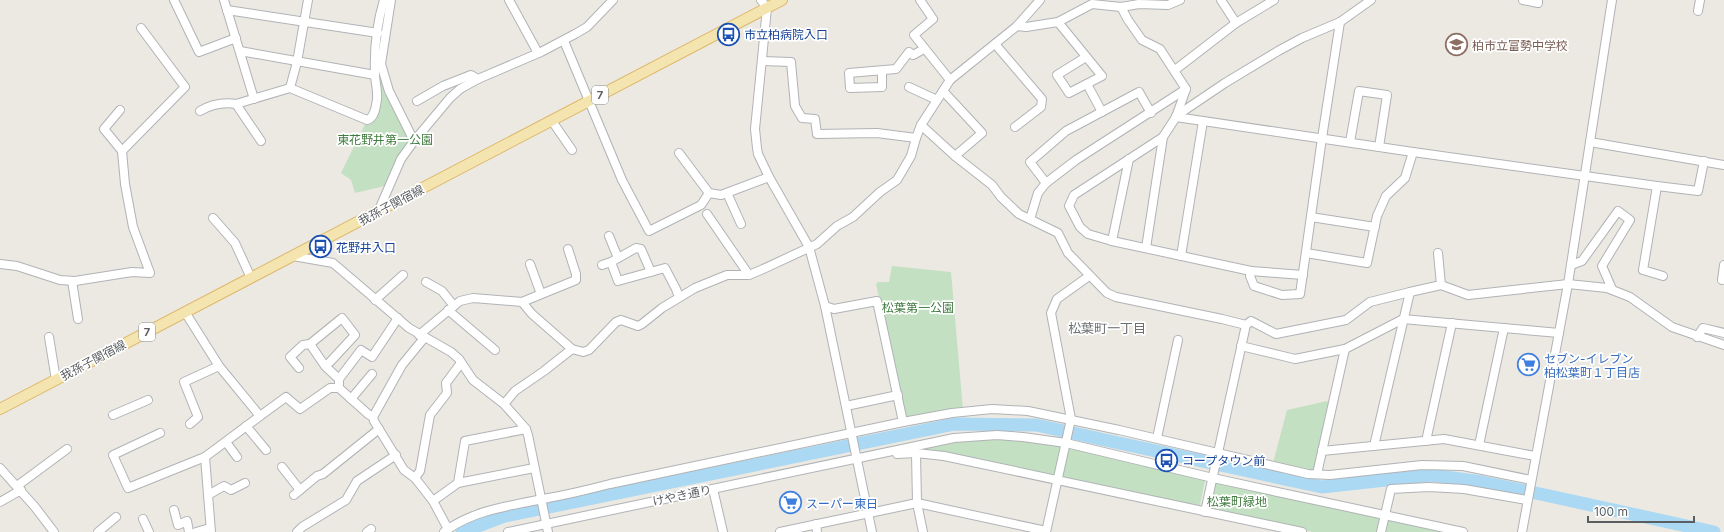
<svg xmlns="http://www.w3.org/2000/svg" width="1724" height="532" font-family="Inter,'Noto Sans JP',sans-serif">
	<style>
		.green { fill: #c4e0c2 }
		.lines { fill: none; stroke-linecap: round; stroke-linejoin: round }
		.river { stroke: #abd8f3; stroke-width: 13 }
		.minor-casing { stroke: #b0b3b6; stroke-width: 10 }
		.major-casing { stroke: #deb769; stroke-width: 12 }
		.minor { stroke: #fff; stroke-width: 8 }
		.major { stroke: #f4e5b0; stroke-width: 10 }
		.labels { text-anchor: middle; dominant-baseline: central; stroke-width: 3.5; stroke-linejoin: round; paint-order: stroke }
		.shield { fill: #fff; stroke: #8c8e90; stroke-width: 1 }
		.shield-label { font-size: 11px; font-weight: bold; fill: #5b5e61 }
		.transit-label { font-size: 12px; fill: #164399; stroke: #fff; text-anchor: start }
		.education-label { font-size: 12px; fill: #785e54; stroke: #fff; text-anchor: start }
		.park-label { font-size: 12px; fill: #407c3f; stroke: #fff }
		.street-label { font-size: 12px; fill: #5b5e61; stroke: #fff }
		.shop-label { font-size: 12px; fill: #366cbe; stroke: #fff; text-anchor: start }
		.neighbourhood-label { font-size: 13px; fill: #6c7073; stroke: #fff }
	</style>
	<rect width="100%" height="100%" fill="#ece9e3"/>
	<g class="green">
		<path d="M391 0 381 64 414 141 389 185 355 193 351 180 341 173 367 120 373 116 381 11Z"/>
		<path d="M892 266 951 272 963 410 905 419 876 284 878 282H889Z"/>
		<path d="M1327 401 1330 404 1314 472 1273 463 1287 410Z"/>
		<path d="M984 439 1023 440 1060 446 1061 449 1055 474 1053 476 923 450 922 448 934 444Z"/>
		<path d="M1070 448 1204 478 1205 481 1200 505 1198 507 1063 478 1062 476 1068 450Z"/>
		<path d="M1218 481 1378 517 1380 520 1377 532H1313L1211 510 1210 508 1215 483Z"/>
		<path d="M1389 519 1446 532H1384L1386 521Z"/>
	</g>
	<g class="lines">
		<path class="river" d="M462 532 505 516 955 424 1036 425 1322 487 1431 475 1482 482 1545 495 1714 532"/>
		<defs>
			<g id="minor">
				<path d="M174 0 199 52 236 38"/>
				<path d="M224 0 254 99"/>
				<path d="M391 0 381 64 389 91 414 141"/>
				<path d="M509 0 538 53"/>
				<path d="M761 0 767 8 755 129 757 148 758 154 769 177 809 247 825 306 872 532"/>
				<path d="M920 0 933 19 914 35 950 80"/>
				<path d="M1221 0 1236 23"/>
				<path d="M1523 0 1538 3V0"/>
				<path d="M1121 7 1128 20 1142 40 1160 49 1186 89 1176 117 1163 137 1146 248"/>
				<path d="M227 10 378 33"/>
				<path d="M1698 11 1700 0"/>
				<path d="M1058 22 1102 76 1069 93 1057 75 1086 57"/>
				<path d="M1017 26 1026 27 1058 22 1092 4 1121 7 1139 4 1168 5 1180 0"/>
				<path d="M564 41 622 180 649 231 701 205 709 193"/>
				<path d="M995 44 1042 99 1041 107 1015 127"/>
				<path d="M240 51 375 75"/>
				<path d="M762 61 791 62 795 106 802 118 815 119 817 134 877 133 916 138"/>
				<path d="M1175 70 1236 23 1274 0"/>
				<path d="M882 71V87L850 88 849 73 896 69 909 52 913 55 924 49"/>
				<path d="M1087 84 1102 112"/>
				<path d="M909 87 937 100"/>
				<path d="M290 88 297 62 308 0"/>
				<path d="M943 91 982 133 955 156"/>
				<path d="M417 101 443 86 471 75 478 79"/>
				<path d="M236 104 261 141"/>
				<path d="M120 110 104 129 122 151"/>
				<path d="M200 111C212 104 223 102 236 104L290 88 367 120C375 118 376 106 377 99 378 91 375 82 375 74 374 50 377 23 384 0"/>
				<path d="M1176 116 1225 83 1278 51 1302 38 1340 22 1371 0"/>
				<path d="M1176 117 1413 152 1657 186 1643 270 1663 276"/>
				<path d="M552 121 572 150"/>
				<path d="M921 125 955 156 992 185 1001 197 1019 214 1058 233 1068 253 1107 293 1116 297 1222 319 1246 325 1205 512"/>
				<path d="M1163 137 1074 195 1069 206 1080 227 1088 234 1112 241 1251 271 1303 275"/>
				<path d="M1350 142 1359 91 1387 95 1379 147"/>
				<path d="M1590 142 1724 165"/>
				<path d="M679 153 709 193 721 195 769 177"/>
				<path d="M1046 183 1030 162 1066 131 1139 92 1151 113"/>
				<path d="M1657 186 1698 191 1704 161"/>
				<path d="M727 193 741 224"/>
				<path d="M378 212 401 159 414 141 450 98 460 89 478 79 541 52 575 34 587 27 613 0"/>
				<path d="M707 214 749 275"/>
				<path d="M1311 217 1375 227"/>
				<path d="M213 218 235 243 251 278"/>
				<path d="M1030 219 1038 193 1046 183 1076 160 1186 89"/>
				<path d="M609 236 618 258"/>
				<path d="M1112 241 1129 159"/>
				<path d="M1306 253 1367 263 1377 216 1386 196 1405 178 1413 152"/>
				<path d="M1438 253 1441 285 1468 295 1568 284 1607 288 1630 297 1672 327 1724 345"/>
				<path d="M293 256 333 263 409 328 451 352 459 359 473 380 504 404 526 429 528 435 548 532"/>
				<path d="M1181 256 1203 121"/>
				<path d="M611 262 636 248 641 249 651 272"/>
				<path d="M0 264 17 266 60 280 75 281 132 272 150 273 133 227 125 184 122 151 185 87 141 28"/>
				<path d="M530 264 541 294"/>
				<path d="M602 265 611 262 618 281 665 268 676 289 679 297"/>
				<path d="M1571 265 1582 261 1618 211 1630 220 1602 266 1612 289"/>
				<path d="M1251 271 1250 276 1254 286 1282 295 1300 294 1322 138 1340 22"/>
				<path d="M1722 280 1724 265"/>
				<path d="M72 281 78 319"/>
				<path d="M426 282 442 291 454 306"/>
				<path d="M375 300 403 275"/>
				<path d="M522 302 576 280V274L568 249"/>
				<path d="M825 306 834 309 877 301 903 422"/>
				<path d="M448 310 495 350"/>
				<path d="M1246 325 1251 321 1276 334 1346 320 1370 302 1410 292"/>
				<path d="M419 335 460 301 473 298 522 302 532 314 572 349 583 352 589 350 616 322 621 320 638 326 642 324 662 308 695 288 727 275H749L761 270 817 244 837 226 853 217 880 192 897 180 911 156 916 138 921 125 950 80 1017 26 1040 0"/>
				<path d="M49 337 56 380"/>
				<path d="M425 337 402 365 373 417 374 421 404 470 415 478 433 501 448 529"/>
				<path d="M1697 337 1703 328 1724 333"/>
				<path d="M1241 346 1295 359 1345 349 1403 319 1559 333"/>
				<path d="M325 366 330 362 355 335 342 318 310 344 325 366 339 379"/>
				<path d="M299 368 290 357 303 345 310 344"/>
				<path d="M339 384V379L361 350 372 357 398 318"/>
				<path d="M351 399 372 374"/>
				<path d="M504 404 515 391 544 371 572 349"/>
				<path d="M846 406 898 395"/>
				<path d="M113 415 148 400"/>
				<path d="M260 416 286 397 300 409 330 388H339L368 414 373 417"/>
				<path d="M190 424 198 417 184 382 219 366"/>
				<path d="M246 426 266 450"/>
				<path d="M160 433 113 455 128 488 205 457 260 416 219 366 185 312"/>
				<path d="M1157 438 1178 340"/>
				<path d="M1426 441 1452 323"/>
				<path d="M226 442 237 457"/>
				<path d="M1479 445 1504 328"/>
				<path d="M1374 446 1410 292 1441 285"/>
				<path d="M1322 451 1444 439 1535 456"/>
				<path d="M916 453 917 503 923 532"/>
				<path d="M897 454 916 453 944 456 1302 532"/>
				<path d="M205 457 211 532"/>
				<path d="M282 467 300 490"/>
				<path d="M0 468 35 507 54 532"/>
				<path d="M1317 474 1345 349"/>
				<path d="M415 478 420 471 430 415 447 393 446 383 461 363"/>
				<path d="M458 483 534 468"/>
				<path d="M17 486 67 449"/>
				<path d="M713 489 723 532"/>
				<path d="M208 495 224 486 231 490 245 483"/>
				<path d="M294 495 317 476 323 474 379 429"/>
				<path d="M433 501 458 483 465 441 526 429"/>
				<path d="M0 502 21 490"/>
				<path d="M174 510 178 525 187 521 189 532"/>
				<path d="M143 519 149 532"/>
				<path d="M816 524 817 532"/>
				<path d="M98 532 116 517"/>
				<path d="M196 532 210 528"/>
				<path d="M297 532 302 527 346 500 357 481 396 455"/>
				<path d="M367 532 371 529"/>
				<path d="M444 532C473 510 509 506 543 499 566 495 587 490 610 484L903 422 952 413 992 409 1028 411 1119 430 1308 474 1330 475 1422 465 1463 466 1531 480"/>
				<path d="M508 532 954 438 997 435 1023 437 1066 443 1213 478 1463 532"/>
				<path d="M780 532 917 503 1046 531"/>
				<path d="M1046 532 1071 419 1051 313 1057 299 1089 276"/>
				<path d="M1381 532 1391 489 1429 487 1464 489 1527 500"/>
				<path d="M1522 532 1568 284 1612 0"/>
			</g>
			<path id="major" d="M0 409 782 0"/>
		</defs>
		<use href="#minor" class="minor-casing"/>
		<use href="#major" class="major-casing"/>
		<use href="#minor" class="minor"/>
		<use href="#major" class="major"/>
	</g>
	<defs>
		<symbol id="bus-ring" viewBox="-11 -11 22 22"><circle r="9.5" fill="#fff" stroke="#1a4fb4" stroke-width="1.5"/><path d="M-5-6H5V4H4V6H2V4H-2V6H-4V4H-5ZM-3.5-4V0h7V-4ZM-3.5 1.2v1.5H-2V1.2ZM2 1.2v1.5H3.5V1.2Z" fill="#1a4fb4"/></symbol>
		<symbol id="school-ring" viewBox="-11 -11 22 22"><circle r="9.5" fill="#fff" stroke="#8d6e63" stroke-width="1.5"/><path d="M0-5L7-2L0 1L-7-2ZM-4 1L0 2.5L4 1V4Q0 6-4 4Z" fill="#8d6e63"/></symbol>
		<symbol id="supermarket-ring" viewBox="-11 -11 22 22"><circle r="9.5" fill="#fff" stroke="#3f7fe0" stroke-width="1.5"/><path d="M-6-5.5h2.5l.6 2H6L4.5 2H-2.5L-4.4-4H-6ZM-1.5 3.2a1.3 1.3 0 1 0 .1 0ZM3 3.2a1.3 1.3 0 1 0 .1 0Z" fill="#3f7fe0"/></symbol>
	</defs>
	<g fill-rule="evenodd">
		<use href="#bus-ring" x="716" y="22" width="25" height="25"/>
		<use href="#school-ring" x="1444" y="32" width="25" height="25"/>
		<use href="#bus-ring" x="308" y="234" width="25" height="25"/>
		<use href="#supermarket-ring" x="1516" y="352" width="25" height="25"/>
		<use href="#bus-ring" x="1154" y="448" width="25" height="25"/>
		<use href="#supermarket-ring" x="778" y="490" width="25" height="25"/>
	</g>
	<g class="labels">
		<g class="shield">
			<rect x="592" y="86" width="16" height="18" rx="3"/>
			<rect x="139" y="323" width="16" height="18" rx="3"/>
		</g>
		<g class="shield-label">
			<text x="600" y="95">7</text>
			<text x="147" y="332">7</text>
		</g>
		<g class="transit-label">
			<text x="744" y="34">市立柏病院入口</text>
			<text x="336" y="247">花野井入口</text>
			<text x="1182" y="460">コープタウン前</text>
		</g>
		<g class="education-label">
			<text x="1472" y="45">柏市立富勢中学校</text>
		</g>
		<g class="park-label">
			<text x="385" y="139">東花野井第一公園</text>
			<text x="918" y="307">松葉第一公園</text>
			<text x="1237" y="501">松葉町緑地</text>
		</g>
		<g class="street-label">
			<text transform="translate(391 205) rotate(-28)">我孫子関宿線</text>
			<text transform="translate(93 360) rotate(-28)">我孫子関宿線</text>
			<text transform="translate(682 495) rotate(-12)">けやき通り</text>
		</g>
		<g class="shop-label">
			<text x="1544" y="358">セブン-イレブン<tspan x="1544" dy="14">柏松葉町１丁目店</tspan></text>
			<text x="806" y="503">スーパー東日</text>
		</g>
		<g class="neighbourhood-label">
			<text x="1107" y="328">松葉町一丁目</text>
		</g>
	</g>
	<path d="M1588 516v6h106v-6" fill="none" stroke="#5b5e61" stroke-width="2"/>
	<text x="1594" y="516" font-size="12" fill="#5b5e61" stroke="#ffffff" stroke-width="3" paint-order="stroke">100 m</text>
</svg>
